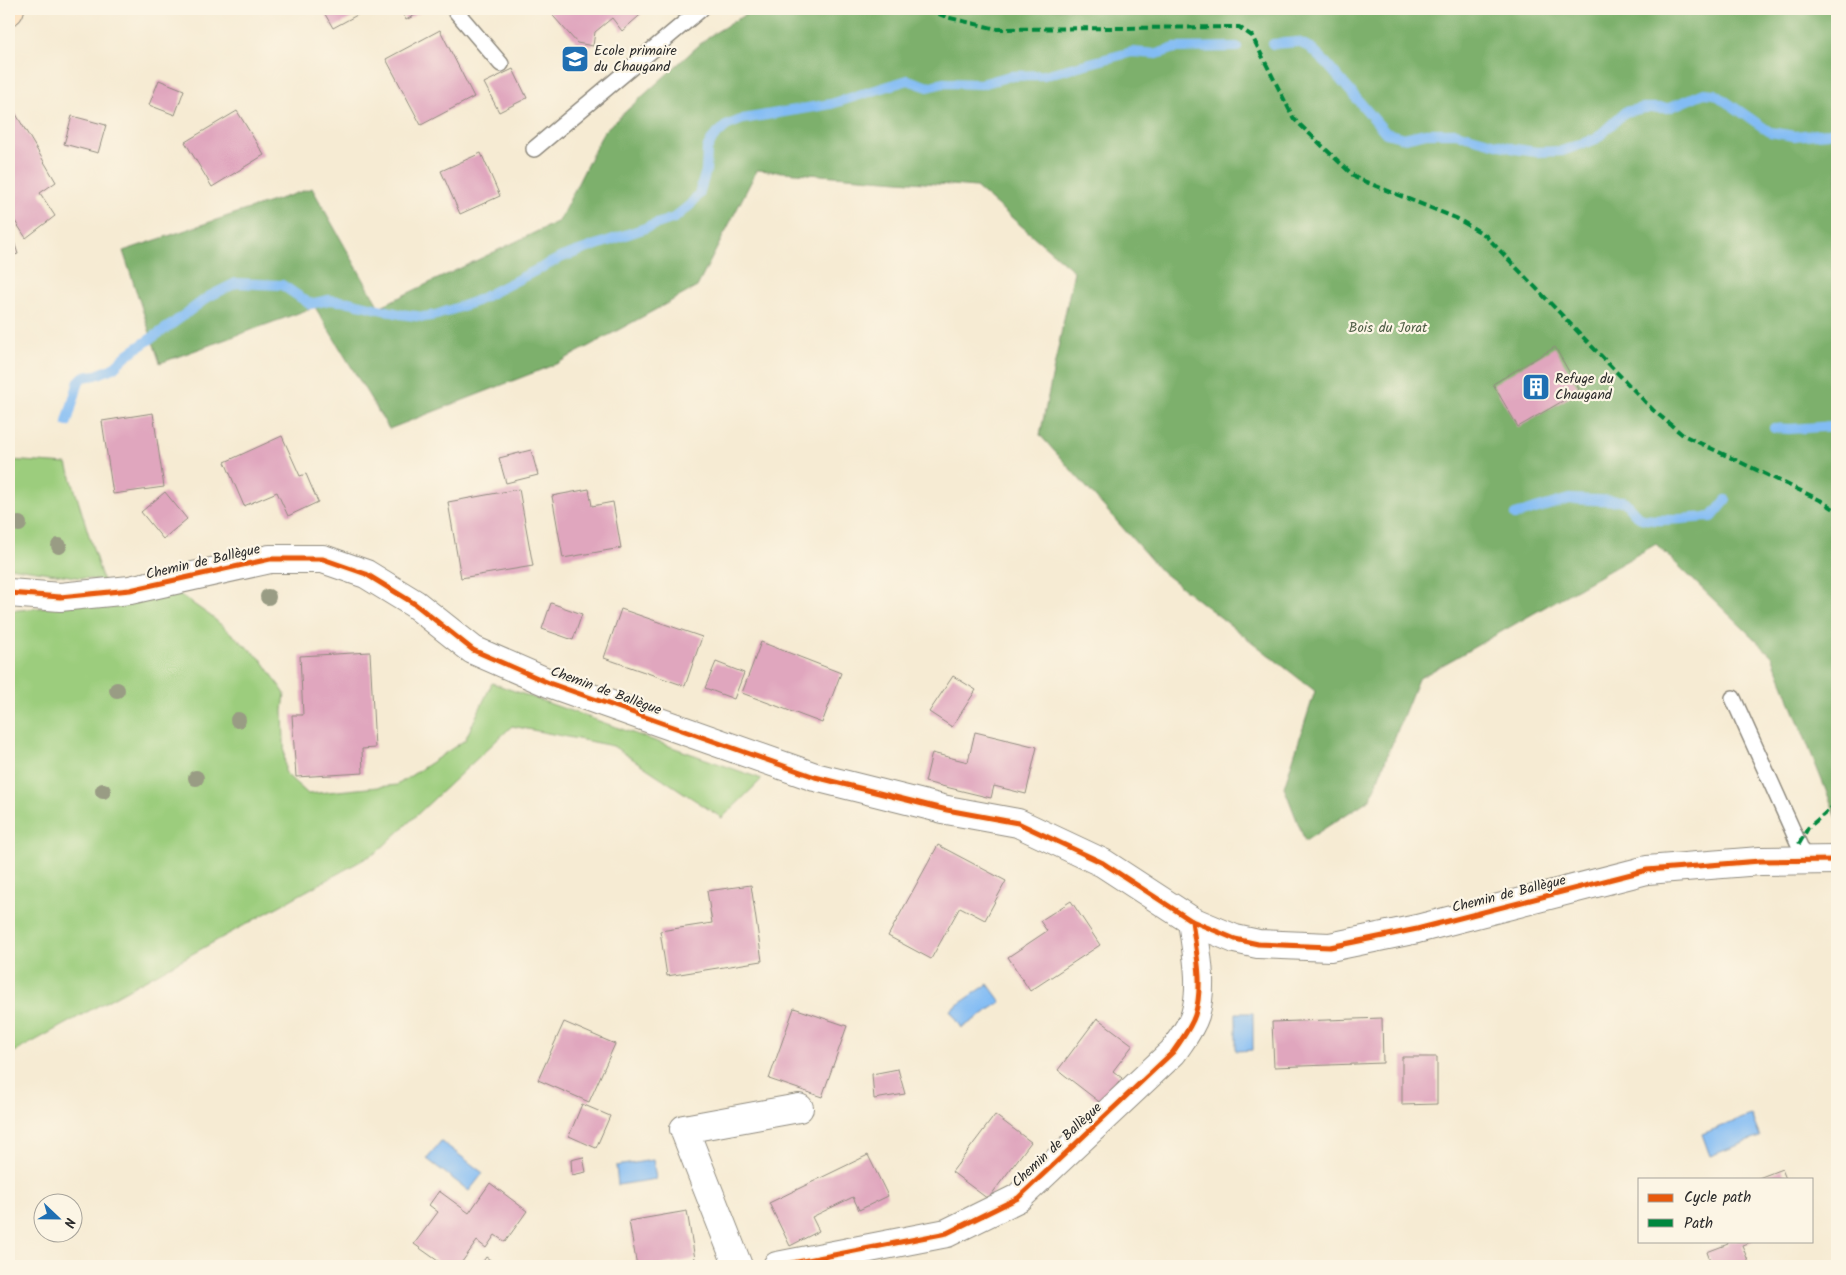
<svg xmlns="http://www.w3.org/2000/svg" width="1846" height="1275" font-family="Kalam,sans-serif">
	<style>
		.green { fill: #9ccd7d; stroke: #647c54 }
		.forest { fill: #7db06c; stroke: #546e4c }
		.water { fill: #82bcf4; stroke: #567490 }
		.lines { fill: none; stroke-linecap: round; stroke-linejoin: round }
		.stream { stroke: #82bcf4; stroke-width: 10 }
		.building { fill: #e0a6be }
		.lane-casing { stroke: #908b7f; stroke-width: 18 }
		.street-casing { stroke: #908b7f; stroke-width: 30 }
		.secondary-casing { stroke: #908b7f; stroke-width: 30 }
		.lane { stroke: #fff; stroke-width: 15 }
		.street { stroke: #fff; stroke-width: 28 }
		.secondary { stroke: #fde5c5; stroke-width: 28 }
		.quiet { stroke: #00873e; stroke-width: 4; stroke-dasharray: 8 4; stroke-linecap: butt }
		.cycleway-casing { stroke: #fcf5e5; stroke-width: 8 }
		.cycleway { stroke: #e8590c; stroke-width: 5 }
		.tree { fill: #999c84 }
		.labels { text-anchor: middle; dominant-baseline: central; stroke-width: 4.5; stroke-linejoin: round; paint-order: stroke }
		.poi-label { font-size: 14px; fill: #2b2b2b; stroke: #fcf5e5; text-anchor: start }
		.park-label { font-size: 14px; fill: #4d5c44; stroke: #fcf5e5 }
		.street-label { font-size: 14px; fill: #2b2b2b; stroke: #fcf5e5 }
	</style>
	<rect width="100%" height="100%" fill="#fcf5e5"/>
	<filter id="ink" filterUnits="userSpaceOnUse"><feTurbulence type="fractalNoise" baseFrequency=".02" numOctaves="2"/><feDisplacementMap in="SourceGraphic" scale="10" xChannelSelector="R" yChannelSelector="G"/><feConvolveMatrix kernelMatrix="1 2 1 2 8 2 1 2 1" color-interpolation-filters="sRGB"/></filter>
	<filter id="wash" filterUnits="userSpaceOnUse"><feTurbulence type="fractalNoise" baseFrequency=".0096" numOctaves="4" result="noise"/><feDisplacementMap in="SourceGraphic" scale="20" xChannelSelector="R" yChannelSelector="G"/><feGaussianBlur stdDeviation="1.12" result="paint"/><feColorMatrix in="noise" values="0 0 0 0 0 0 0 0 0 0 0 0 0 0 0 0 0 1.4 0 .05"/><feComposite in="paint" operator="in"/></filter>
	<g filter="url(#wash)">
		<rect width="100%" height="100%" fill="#f6ebd3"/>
		<g class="green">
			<path d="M9 460 67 464 103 581 9 567Z"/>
			<path d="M179 594 212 617 262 660 285 694 283 710 285 773 308 794 397 785 465 740 492 683 762 779 722 818 613 746 512 726 377 852 9 1055V611Z"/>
		</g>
		<path class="forest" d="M754 9H1837V818L1772 656 1656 544 1418 679 1370 799 1305 841 1284 787 1315 691 1162 572 1040 435 1074 271 976 187 757 170 697 287 556 364 389 429 315 307 160 363 123 251 312 188 379 307 559 221 604 131 708 37Z"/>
		<g class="water">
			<path d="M988 984 1001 1002 962 1028 950 1010Z"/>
			<path d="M1253 1013V1050L1236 1051V1013Z"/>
			<path d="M1751 1115 1760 1137 1710 1156 1702 1134Z"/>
			<path d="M441 1141 483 1173 469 1191 427 1159Z"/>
			<path d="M653 1160 656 1179 618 1185 616 1166Z"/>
		</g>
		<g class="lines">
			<g class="stream">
				<path d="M1273 44 1298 42 1309 47 1327 64 1386 133 1404 138 1426 133H1456L1515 149 1537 152 1562 151 1596 139 1625 112 1644 108H1669L1704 93 1715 94 1770 132 1794 136 1828 133 1837 128"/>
				<path d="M67 422 79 381 83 377 96 375 113 368 128 354 168 327 208 297 236 283 282 285 310 304 329 300 349 302 400 314 424 317 436 315 474 302 562 257 674 218 690 205 699 194 706 171 707 149 713 138 726 126 743 119 831 104 908 80 928 87 943 83 982 84 1010 76 1044 75 1132 52 1157 54 1175 48 1237 47"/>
				<path d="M1774 428 1789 429 1837 426"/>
				<path d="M1515 515 1569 499 1624 501C1629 506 1635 515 1641 518 1653 523 1695 517 1712 517L1726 500"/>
			</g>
		</g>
		<g id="blocks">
			<g class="building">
				<path d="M322 9H368L333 28Z"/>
				<path d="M400 9H426L406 20Z"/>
				<path d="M547 9H647L622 31 612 18 595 32 593 46 577 43Z"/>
				<path d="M440 30 474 97 421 125 386 59Z"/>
				<path d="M513 69 527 98 499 112 484 83Z"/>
				<path d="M159 80 184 90 175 115 149 105Z"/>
				<path d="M10 104 56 182 40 193 55 216 26 238 9 212Z"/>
				<path d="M237 111 264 155 212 187 185 142Z"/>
				<path d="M72 116 106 125 98 153 64 144Z"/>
				<path d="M481 153 500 196 460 214 441 171Z"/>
				<path d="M9 226 18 254 9 257Z"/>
				<path d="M1555 347 1580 391 1518 427 1493 384Z"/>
				<path d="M153 413 164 487 113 494 102 421Z"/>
				<path d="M282 436 300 476 306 474 318 502 288 516 277 492 244 506 225 462Z"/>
				<path d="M531 450 538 475 506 483 499 458Z"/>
				<path d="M519 489 533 566 461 578 448 502Z"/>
				<path d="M589 489 592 506 613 502 621 548 563 558 552 496Z"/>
				<path d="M165 492 187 519 163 539 141 512Z"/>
				<path d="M551 603 582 614 573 640 542 629Z"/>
				<path d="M621 609 702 637 685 686 604 658Z"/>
				<path d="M761 642 841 673 822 723 742 693Z"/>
				<path d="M370 652 375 748 362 749 363 773 296 777 292 715H303L300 656Z"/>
				<path d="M716 662 744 673 734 699 705 688Z"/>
				<path d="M953 676 976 690 952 727 929 712Z"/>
				<path d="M975 732 1037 747 1026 794 994 786 991 798 925 782 932 753 968 762Z"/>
				<path d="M938 845 1006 881 985 920 960 907 931 959 888 936Z"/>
				<path d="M751 885 762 961 667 976 660 931 712 923 707 891Z"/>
				<path d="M1071 901 1100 945 1030 991 1008 957 1047 931 1040 921Z"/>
				<path d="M794 1008 847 1026 822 1097 769 1079Z"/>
				<path d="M1097 1018 1133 1045 1113 1071 1122 1078 1102 1104 1058 1070Z"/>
				<path d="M1382 1018 1383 1063 1274 1067 1272 1022Z"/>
				<path d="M564 1022 615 1044 589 1102 538 1080Z"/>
				<path d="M1402 1057H1437V1104L1402 1105Z"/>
				<path d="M898 1069 905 1094 874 1099 872 1074Z"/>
				<path d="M582 1104 610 1116 596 1148 569 1136Z"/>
				<path d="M995 1115 1031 1142 988 1199 952 1172Z"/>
				<path d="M868 1155 888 1196 859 1210 853 1197 812 1217 819 1231 790 1246 769 1203Z"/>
				<path d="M583 1157 586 1172 572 1175 571 1160Z"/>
				<path d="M1782 1169 1786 1179H1756Z"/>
				<path d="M490 1183 527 1211 505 1242 495 1235 486 1248 477 1241 459 1266H445L414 1244 438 1212 429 1205 439 1191 469 1213Z"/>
				<path d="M687 1211 695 1259 656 1266H637L629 1221Z"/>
				<path d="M1727 1241H1753L1742 1245 1750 1266H1712L1707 1252 1728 1244Z"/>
				<path d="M486 1257 499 1266H480Z"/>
			</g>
		</g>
	</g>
	<g filter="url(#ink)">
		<use href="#blocks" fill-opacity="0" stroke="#908b7f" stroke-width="1"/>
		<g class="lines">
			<defs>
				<g id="lane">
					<path d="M454 9 501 64"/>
					<path d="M534 149 701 9"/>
					<path d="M1733 698 1806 860"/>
				</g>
				<g id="street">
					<path d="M9 593 60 597 130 590 270 559H323L366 574 415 604 473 650 549 683 815 777 947 810 1018 823 1103 863 1192 921 1235 939 1258 944 1330 947 1417 929 1647 870 1760 861 1837 860"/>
					<path d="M738 1266 684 1129 799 1108"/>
					<path d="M777 1266 947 1233 1018 1198 1173 1052C1181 1040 1191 1028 1195 1015 1204 984 1196 951 1192 921"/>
				</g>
				<path id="secondary" d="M9 11 10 9"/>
			</defs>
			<use href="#lane" class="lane-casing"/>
			<use href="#street" class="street-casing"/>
			<use href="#secondary" class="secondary-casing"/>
			<use href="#lane" class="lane"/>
			<use href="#street" class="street"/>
			<use href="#secondary" class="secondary"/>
			<g class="quiet">
				<path d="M927 9 946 17 997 29 1239 27 1252 36 1294 119 1356 178 1456 218 1485 235 1653 410 1683 435 1820 500 1837 511"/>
				<path d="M1799 844 1808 828 1837 803"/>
			</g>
			<defs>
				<g id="cycleway">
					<path d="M9 593 60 597 130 590 270 559H323L366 574 415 604 473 650 549 683 815 777 947 810 1018 823 1103 863 1192 921 1235 939 1258 944 1330 947 1417 929 1647 870 1760 861 1837 860"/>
					<path d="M777 1266 947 1233 1018 1198 1173 1052C1181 1040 1191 1028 1195 1015 1204 984 1196 951 1192 921"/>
				</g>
			</defs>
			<use href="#cycleway" class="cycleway-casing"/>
			<use href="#cycleway" class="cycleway"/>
		</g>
		<g class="tree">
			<circle cx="19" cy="524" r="8"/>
			<circle cx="59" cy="546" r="8"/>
			<circle cx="268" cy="597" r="8"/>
			<circle cx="117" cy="690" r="8"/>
			<circle cx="238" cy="720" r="8"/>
			<circle cx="196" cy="778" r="8"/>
			<circle cx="103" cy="791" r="8"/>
		</g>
	</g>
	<defs>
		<symbol id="school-square" viewBox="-11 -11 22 22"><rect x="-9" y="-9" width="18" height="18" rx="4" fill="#1f6fb2" stroke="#fcf5e5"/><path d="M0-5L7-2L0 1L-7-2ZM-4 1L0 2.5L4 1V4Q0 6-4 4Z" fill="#fff"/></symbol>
		<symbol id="building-square" viewBox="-11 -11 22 22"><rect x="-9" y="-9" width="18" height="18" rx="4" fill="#1f6fb2" stroke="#fcf5e5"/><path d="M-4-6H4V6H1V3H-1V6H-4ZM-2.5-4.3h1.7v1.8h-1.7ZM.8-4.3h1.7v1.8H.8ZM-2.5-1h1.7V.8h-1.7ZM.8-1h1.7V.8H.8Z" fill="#fff"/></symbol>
	</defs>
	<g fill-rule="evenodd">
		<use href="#school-square" x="559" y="43" width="32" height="32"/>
		<use href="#building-square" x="1520" y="371" width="32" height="32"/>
	</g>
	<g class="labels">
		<g class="poi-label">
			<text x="594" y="51">Ecole primaire<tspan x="594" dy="16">du Chaugand</tspan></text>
			<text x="1555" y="379">Refuge du<tspan x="1555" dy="16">Chaugand</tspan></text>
		</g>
		<g class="park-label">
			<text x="1388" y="328">Bois du Jorat</text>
		</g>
		<g class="street-label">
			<text transform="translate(203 562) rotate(-13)">Chemin de Ballègue</text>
			<text transform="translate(606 691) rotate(20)">Chemin de Ballègue</text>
			<text transform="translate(1509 894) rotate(-14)">Chemin de Ballègue</text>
			<text transform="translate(1057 1145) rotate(-43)">Chemin de Ballègue</text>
		</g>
	</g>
	<rect width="1846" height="1275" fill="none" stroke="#fcf5e5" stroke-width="30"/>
	<rect x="1638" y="1178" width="175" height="65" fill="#fcf5e5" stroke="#a8a49b"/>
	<rect x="1648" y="1194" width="25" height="8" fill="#e8590c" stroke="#a8a49b"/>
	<text x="1684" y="1202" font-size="15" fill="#2b2b2b">Cycle path</text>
	<rect x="1648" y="1219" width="25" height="8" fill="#00873e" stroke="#a8a49b"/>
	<text x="1684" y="1228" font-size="15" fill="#2b2b2b">Path</text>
	<g transform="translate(58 1218) rotate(112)"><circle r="24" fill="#fcf5e5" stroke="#a8a49b"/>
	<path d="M0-4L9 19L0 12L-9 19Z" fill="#1f6fb2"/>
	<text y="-8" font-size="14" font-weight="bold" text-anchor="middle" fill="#2b2b2b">N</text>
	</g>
</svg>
